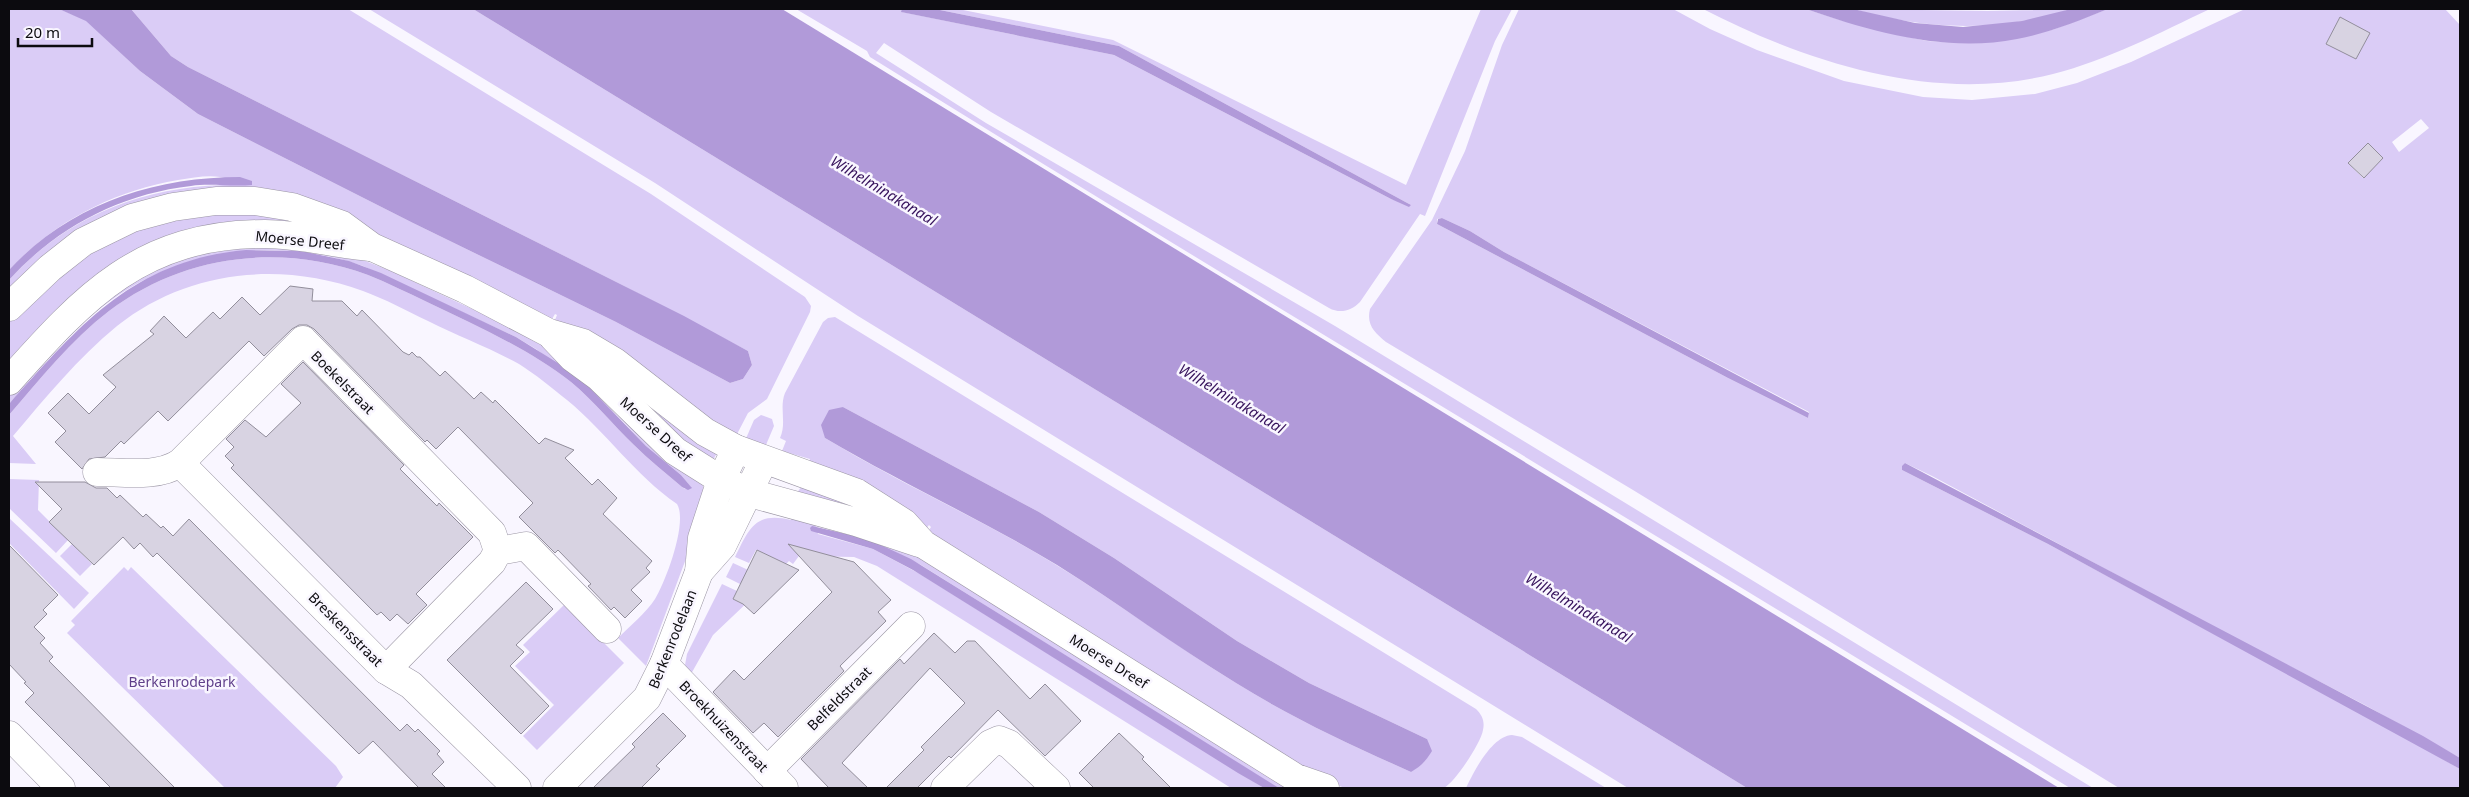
<svg xmlns="http://www.w3.org/2000/svg" width="2469" height="797" font-family="'Noto Sans',sans-serif">
	<style>
		.green { fill: #daccf6; fill-rule: evenodd }
		.water { fill: #b19ad9 }
		.building { fill: #d8d3e2; stroke: #928e9b }
		.lines { fill: none; stroke-linecap: round; stroke-linejoin: round }
		.street-casing { stroke: #9b96a4; stroke-width: 29 }
		.secondary-casing { stroke: #9b96a4; stroke-width: 29 }
		.street { stroke: #fff; stroke-width: 28 }
		.secondary { stroke: #fff; stroke-width: 28 }
		.labels { text-anchor: middle; dominant-baseline: central; stroke-width: 5; stroke-linejoin: round; paint-order: stroke }
		.street-label { font-size: 14px; fill: #0c0b0f; stroke: #f9f6ff }
		.park-label { font-size: 14px; fill: #5f3f8a; stroke: #f9f6ff }
		.water-label { font-size: 15px; font-style: italic; fill: #35115b; stroke: #f9f6ff }
	</style>
	<rect width="100%" height="100%" fill="#f9f6ff"/>
	<g class="green">
		<path d="M9 9H59L86 20 140 71 198 114 413 223 616 322 730 383 743 379 752 365 748 351 626 287 188 67 171 56 131 9H348L651 194 805 297 811 306 810 312 767 399 748 413 735 438 571 328 555 320 557 315 555 314 552 319 436 264 199 193 9 293V280C73 210 155 182 250 185 240 182 230 178 220 177 207 175 192 178 178 180 113 191 54 222 9 270Z"/>
		<path d="M369 9H473L1747 788H1628L858 316 655 183Z"/>
		<path d="M796 9H902V12L1114 55 1391 199 1411 205 1119 46 935 9H958L1113 40 1406 185 1481 9H1512L1495 41 1425 216 1420 214 1360 302C1351 311 1340 314 1329 308L991 112 884 43 876 53 986 123 1335 326 2093 788H2070C1671 543 1268 304 870 57L867 51Z"/>
		<path d="M1519 9H1673L1710 29 1757 50 1844 81 1923 97 1972 100 2035 94 2077 83 2131 62 2245 9H2445L2460 25V758L2365 705 2210 625 1932 476 1905 463 1902 470 2048 544 2410 740 2460 769V788H2119L1633 490 1386 342C1375 333 1366 325 1370 309L1432 220 1465 151 1502 45ZM2421 119 2429 128 2399 152 2392 142ZM2368 143 2383 158 2363 178 2348 163ZM1442 218 1470 231 1504 252 1809 412 1808 418 1728 378 1437 224V219Z"/>
		<path d="M1703 9H1806L1840 20 1886 32 1927 41 1959 43 2052 30 2108 9H2210C2159 33 2108 60 2053 74 1935 104 1808 63 1703 9Z"/>
		<path d="M1853 9 1988 11 2071 9C1999 33 1925 30 1853 9Z"/>
		<path d="M247 211 319 224 216 227 9 366V321L29 299 91 249 161 220Z"/>
		<path d="M259 243 355 257 391 271 515 329 553 351 702 484 704 489 703 513 646 666 618 638C630 626 646 613 655 599 666 581 688 522 677 504 635 475 606 432 567 400 552 388 535 374 519 364 490 348 458 336 428 321 407 311 385 299 363 291 280 261 187 270 117 326 78 358 46 397 13 436L36 464 9 463V415C40 379 71 340 109 311 184 254 281 243 368 275 388 283 408 293 427 302 477 326 527 348 571 382 594 401 612 424 634 445 649 460 666 473 682 487L685 489 691 487 681 475 646 446 606 403 536 349 516 337 363 266C268 233 164 251 89 318 60 343 35 375 9 404V394L92 306 174 259Z"/>
		<path d="M835 317 1476 709C1482 715 1485 721 1483 730 1481 743 1455 782 1444 788H1345L1326 781 928 532 931 527 929 525 925 530 808 465 810 459 782 451 786 441 780 438C787 423 779 408 785 393L823 322 828 318ZM843 407 1039 512 1114 558 1237 641 1309 683 1427 739 1411 772C1351 745 1292 718 1236 683 1174 645 1116 601 1053 563 979 518 899 483 825 438Z"/>
		<path d="M627 387 653 412 657 408 718 451 711 464 695 454Z"/>
		<path d="M761 415 772 419 774 426 763 452 744 443 754 420Z"/>
		<path d="M9 479 39 480 38 510 68 540 56 553 9 508Z"/>
		<path d="M801 487 854 502 851 510 797 493Z"/>
		<path d="M794 511 919 557 1289 788H1279L1271 784 921 565 868 539 816 526 818 534 873 549 920 574 1264 788H1231L877 566 854 557 799 556 793 564 789 561 786 564 756 550 749 563 735 557C749 529 755 511 791 520Z"/>
		<path d="M9 518 89 593 74 609 9 543Z"/>
		<path d="M72 544 92 564 80 576 60 556Z"/>
		<path d="M733 563 768 579 752 598 713 635 691 674 685 665 687 654 722 584 737 591 733 599 741 603 748 588 726 577Z"/>
		<path d="M124 567 128 571 131 567 336 766 343 777 335 788H225L67 633 75 625 71 621Z"/>
		<path d="M565 604 624 663 537 750 523 736 554 705 515 666 530 652 523 645Z"/>
		<path d="M1512 735 1522 737 1606 788H1466C1474 771 1492 736 1512 735Z"/>
	</g>
	<g class="water">
		<path d="M59 9H131L171 56 188 67 684 316 748 351 752 365 743 379 730 383 616 322 413 223 198 114 140 71 86 21Z"/>
		<path d="M473 9H782L2059 788H1747Z"/>
		<path d="M902 9H935L1119 46 1411 205 1409 207 1391 199 1114 55 901 12Z"/>
		<path d="M1806 9H1853L1915 23 1963 27 2022 21 2071 9H2108C2078 21 2049 33 2017 39 1947 53 1872 32 1806 9Z"/>
		<path d="M240 177 252 181V185C231 187 211 183 191 186 120 194 56 228 9 280V270C69 205 153 177 240 177Z"/>
		<path d="M1442 218 1470 231 1504 252 1809 413 1808 418 1728 378 1437 224 1438 219Z"/>
		<path d="M246 250 301 251 349 261 381 273 516 337 561 365 586 384 646 446 681 475 692 488 688 490 682 487C666 473 649 460 634 445 612 424 594 401 571 382 527 348 477 326 427 302 408 293 388 283 368 275 281 243 184 254 109 311 71 340 40 379 9 415V404C79 326 133 260 246 250Z"/>
		<path d="M843 407 1039 512 1114 558 1237 641 1309 683 1427 739 1432 751C1426 761 1421 766 1411 772 1351 745 1292 718 1236 683 1175 646 1118 603 1057 565 981 519 901 483 825 438L821 425 829 410Z"/>
		<path d="M1905 463 2423 736 2460 758V769L2048 544 1902 470V466Z"/>
		<path d="M812 526 868 539 911 559 1279 788H1264L1238 773 913 570 873 549 811 531 810 528Z"/>
	</g>
	<g class="building">
		<path d="M2340 17 2370 33 2356 59 2326 44Z"/>
		<path d="M2368 143 2383 158 2364 178 2348 163Z"/>
		<path d="M290 286 313 289 312 301H342L357 316 362 310 403 352 409 355 412 352 417 357H420L440 376 445 371 474 399 481 392 493 403 495 400 539 444 545 438 574 450 565 458 592 485 598 479 617 498 603 514 652 561 646 568 650 572 631 590 642 601 625 618 614 607 611 610 588 586 591 584 558 550 555 553 519 517 533 503 458 427 436 449 427 440 425 442 314 329 307 325H299L292 329 264 356 249 341 168 421 158 411 124 444 121 441 105 457 89 459 82 469 55 442 66 431 48 413 68 393 89 414 116 387 103 375 154 334 150 331 164 316 186 338 213 312 220 319 242 297 260 315Z"/>
		<path d="M303 362 404 465 400 469 437 506 439 503 473 537 416 594 427 605 408 624 397 614 390 621 381 612 377 615 231 468 234 465 225 456 234 447 226 439 245 420 266 437 301 403 281 384Z"/>
		<path d="M35 482H85L96 488H107L117 498 120 495 143 517 146 514 161 528 163 526 173 536 189 519 400 731 407 724 415 732 418 729 440 751 437 754 444 762 432 774 446 788H419L373 741 359 754 157 553 153 557 140 543 134 549 123 537 94 565 49 522 62 509Z"/>
		<path d="M788 544 854 562 891 600 878 612 886 621 840 666 844 671 778 737 764 723 753 733 713 692 734 670 744 680 832 592Z"/>
		<path d="M9 545 58 595 43 610 47 614 34 627 45 638 40 643 53 657 49 661 175 788H111L25 702 34 693 24 683 26 682 9 664Z"/>
		<path d="M757 550 799 570 754 614 743 604 733 599Z"/>
		<path d="M526 582 553 609 516 645 524 652 510 666 549 706 521 734 447 660Z"/>
		<path d="M934 633 955 653 967 641H975L1030 699 1045 684 1081 721 1045 756 998 710 951 758 949 756 917 788H886L924 750 921 747 965 703 930 668 842 763 868 788H829L801 759 900 659 904 664Z"/>
		<path d="M663 713 686 736 656 766 660 769 641 788H593L635 747 632 744Z"/>
		<path d="M1119 733 1144 757 1142 759 1171 788H1094L1079 773Z"/>
	</g>
	<g class="lines">
		<defs>
			<g id="street">
				<path d="M180 463 386 670 411 685 517 788"/>
				<path d="M97 472C123 472 157 478 180 463L303 340 492 533 498 551 492 562 386 670"/>
				<path d="M498 551 526 546 607 629"/>
				<path d="M699 572 722 546 764 460"/>
				<path d="M664 664 784 788"/>
				<path d="M9 735 61 788"/>
				<path d="M767 771 911 626"/>
				<path d="M557 788 647 698 664 664 699 572 702 538 721 480 736 449"/>
				<path d="M945 788 990 744 999 740 1009 744 1056 788"/>
			</g>
			<g id="secondary">
				<path d="M9 307 50 268 83 242 132 218 173 207 216 201H255L292 207 342 225 372 247 465 289 549 333 583 343 615 362 705 432 736 449 857 493 904 523 923 544 1296 778 1325 788"/>
				<path d="M553 337 573 358 599 377 675 451 721 480 757 495 856 522 919 543"/>
				<path d="M9 381C85 296 141 234 265 234 300 234 335 244 370 247"/>
			</g>
		</defs>
		<use href="#street" class="street-casing"/>
		<use href="#secondary" class="secondary-casing"/>
		<use href="#street" class="street"/>
		<use href="#secondary" class="secondary"/>
	</g>
	<g class="labels">
		<g class="street-label">
			<text transform="translate(300 240) rotate(6)">Moerse Dreef</text>
			<text transform="translate(343 382) rotate(45)">Boekelstraat</text>
			<text transform="translate(656 429) rotate(42)">Moerse Dreef</text>
			<text transform="translate(346 629) rotate(45)">Breskensstraat</text>
			<text transform="translate(672 639) rotate(-68)">Berkenrodelaan</text>
			<text transform="translate(1109 661) rotate(32)">Moerse Dreef</text>
			<text transform="translate(839 698) rotate(-45)">Belfeldstraat</text>
			<text transform="translate(724 726) rotate(46)">Broekhuizenstraat</text>
		</g>
		<g class="park-label">
			<text x="182" y="681">Berkenrodepark</text>
		</g>
		<g class="water-label">
			<text transform="translate(884 190) rotate(31)">Wilhelminakanaal</text>
			<text transform="translate(1232 398) rotate(31)">Wilhelminakanaal</text>
			<text transform="translate(1579 607) rotate(31)">Wilhelminakanaal</text>
		</g>
	</g>
	<rect width="2469" height="797" fill="none" stroke="#0c0b0f" stroke-width="20"/>
	<path d="M18 38v8h74v-8" fill="none" stroke="#0c0b0f" stroke-width="2.5"/>
	<text x="25" y="38" font-size="15" fill="#0c0b0f" stroke="#f9f6ff" stroke-width="4" paint-order="stroke">20 m</text>
</svg>
